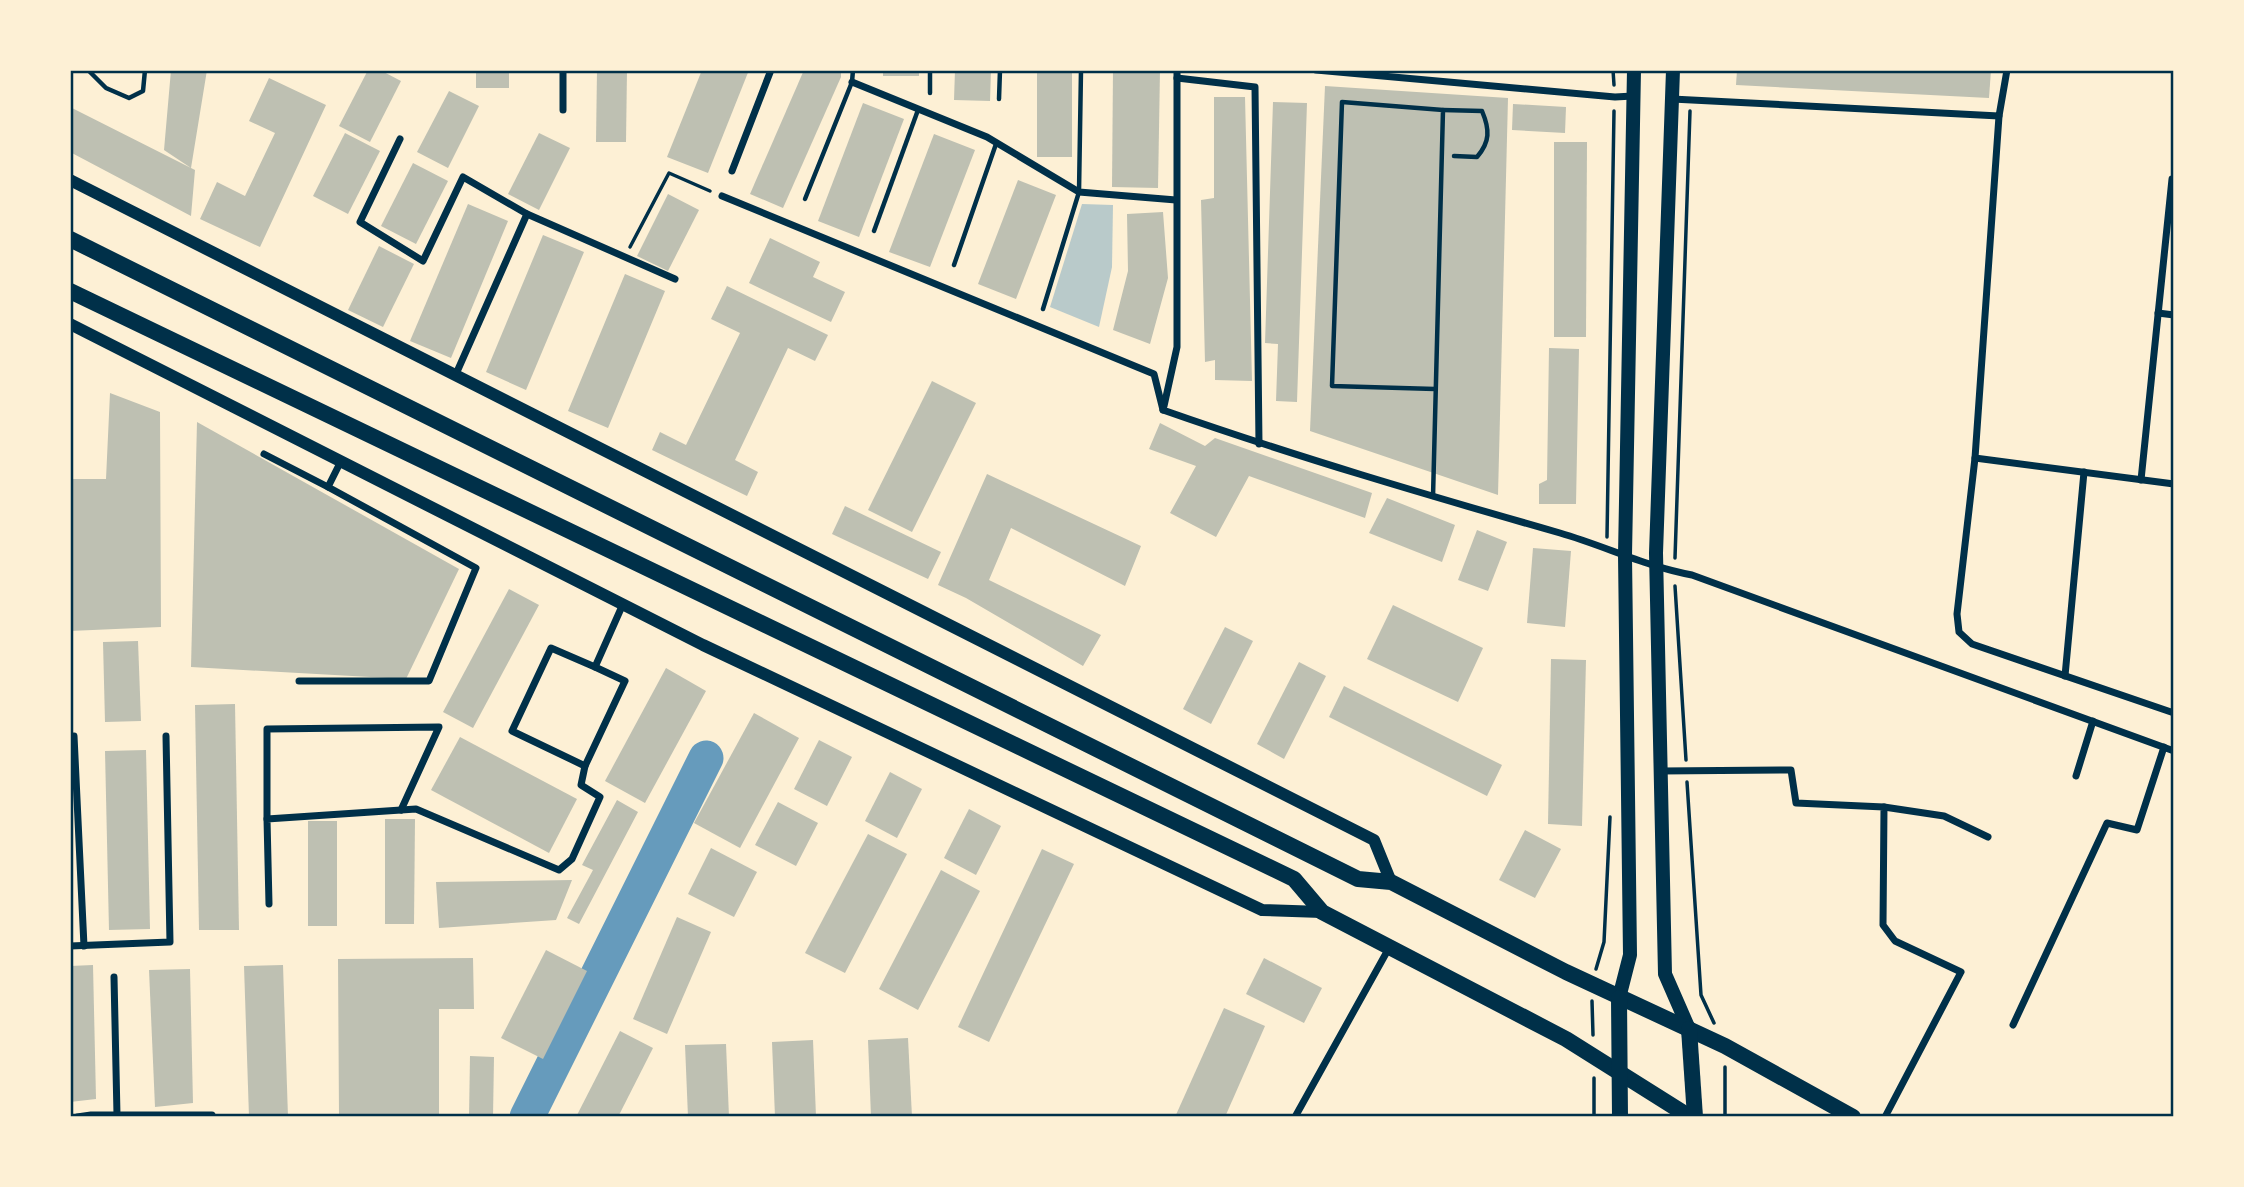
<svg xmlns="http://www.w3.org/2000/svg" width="2244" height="1187" font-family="'Open Sans',sans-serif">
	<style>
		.green { fill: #b9caca }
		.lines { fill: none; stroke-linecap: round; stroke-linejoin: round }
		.river { stroke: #669bbc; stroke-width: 35 }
		.building { fill: #bec0b2 }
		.path { stroke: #003049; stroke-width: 3.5 }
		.service { stroke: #003049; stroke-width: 4.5 }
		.minor { stroke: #003049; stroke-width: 7 }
		.tertiary { stroke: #003049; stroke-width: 12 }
		.secondary { stroke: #003049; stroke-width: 14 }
		.primary { stroke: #003049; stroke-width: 16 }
		.neatline { fill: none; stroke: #003049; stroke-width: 2.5 }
	</style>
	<rect width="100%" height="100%" fill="#fdf0d5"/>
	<path class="green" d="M1082 204 1113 205 1112 267 1099 327 1050 307Z"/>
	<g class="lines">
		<path class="river" d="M527 1117 706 758"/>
	</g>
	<g class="building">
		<path d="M171 70H207L191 168 195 170 191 216 70 152V107L191 168 164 150Z"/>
		<path d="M368 70H380L401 81 370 142 339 126Z"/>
		<rect x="476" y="70" width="33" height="18"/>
		<path d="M597 70H627L626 142H596Z"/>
		<path d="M702 70H749L708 173 667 157Z"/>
		<path d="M804 70H841V77L783 208 750 194Z"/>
		<rect x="883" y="70" width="36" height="6"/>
		<path d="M955 70H991L990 101 954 100Z"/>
		<rect x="1037" y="70" width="35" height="87"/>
		<path d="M1113 70H1160L1158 188 1112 187Z"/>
		<rect x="1204" y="70" width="32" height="3"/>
		<path d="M1737 70H1991L1989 98 1736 85Z"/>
		<path d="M269 78 326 105 260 247 200 219 217 182 245 196 275 133 249 121Z"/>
		<path d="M1325 86 1508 98 1498 495 1310 431Z"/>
		<path d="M449 91 479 106 448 168 417 152Z"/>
		<path d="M1214 97H1245L1252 381 1215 380V360L1205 362 1201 200 1214 198Z"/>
		<path d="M1273 102 1307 103 1297 402 1276 401 1278 344 1265 343Z"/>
		<path d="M863 103 904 119 859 237 818 221Z"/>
		<path d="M1513 104 1566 107 1565 133 1512 130Z"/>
		<path d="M345 133 380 151 348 214 313 196Z"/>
		<path d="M539 133 570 148 539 210 508 194Z"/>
		<path d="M934 134 975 150 930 267 889 252Z"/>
		<path d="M1554 142H1587L1586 337H1554Z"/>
		<path d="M413 163 448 181 416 244 381 226Z"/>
		<path d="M1018 180 1056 195 1016 299 978 284Z"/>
		<path d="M668 194 699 210 668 271 637 256Z"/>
		<path d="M468 204 508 221 451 358 410 341Z"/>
		<path d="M1163 212 1168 278 1150 344 1113 330 1128 271 1127 214Z"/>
		<path d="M543 235 584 252 526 390 486 372Z"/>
		<path d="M770 238 820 262 813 277 845 292 831 322 749 283Z"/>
		<path d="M379 246 414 264 383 327 348 310Z"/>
		<path d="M625 274 665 291 608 428 568 411Z"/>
		<path d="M727 286 828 335 815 361 788 348 735 460 758 472 747 496 652 450 660 432 686 445 740 333 711 319Z"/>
		<path d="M1549 348 1579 349 1576 504H1539V484L1547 480Z"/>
		<path d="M932 381 976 403 912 532 868 510Z"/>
		<path d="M110 393 160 412 161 627 70 631V479H106Z"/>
		<path d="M197 422 459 569 406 679 191 667Z"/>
		<path d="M1160 423 1205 446 1215 438 1372 493 1365 518 1249 476 1216 537 1170 513 1196 466 1149 449Z"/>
		<path d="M987 474 1141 546 1125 586 1011 528 989 580 1101 635 1083 666 966 598 938 585Z"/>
		<path d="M1387 498 1455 525 1442 562 1369 533Z"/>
		<path d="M845 506 941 552 928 579 832 534Z"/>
		<path d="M1477 530 1507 542 1488 591 1458 580Z"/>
		<path d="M1533 548 1571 551 1565 627 1527 623Z"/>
		<path d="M509 589 539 605 473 728 443 712Z"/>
		<path d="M1393 605 1483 648 1458 702 1367 659Z"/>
		<path d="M1225 627 1253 641 1211 724 1183 709Z"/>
		<path d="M138 641 141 721 105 722 103 642Z"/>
		<path d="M1551 659 1586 660 1582 826 1548 824Z"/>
		<path d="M1299 662 1326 676 1284 759 1257 744Z"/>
		<path d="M666 668 706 691 645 803 605 781Z"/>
		<path d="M1344 686 1502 765 1487 796 1329 717Z"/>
		<path d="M235 704 239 930H199L195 705Z"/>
		<path d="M754 713 799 738 740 848 694 823Z"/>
		<path d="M460 737 577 799 549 853 431 790Z"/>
		<path d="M819 740 852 757 827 806 794 789Z"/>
		<path d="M146 750 150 929 109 930 105 751Z"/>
		<path d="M890 772 922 789 897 838 865 821Z"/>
		<path d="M617 800 638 812 579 924 567 918 593 870 582 865Z"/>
		<path d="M778 802 818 823 796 866 755 845Z"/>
		<path d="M969 809 1001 826 976 875 944 858Z"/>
		<path d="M385 819H415L414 924H385Z"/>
		<rect x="308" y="821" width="29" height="105"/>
		<path d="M1525 830 1561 849 1535 898 1499 880Z"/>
		<path d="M868 834 907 854 845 973 805 953Z"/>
		<path d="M711 848 757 872 734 917 688 894Z"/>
		<path d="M1042 849 1074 864 989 1042 958 1027Z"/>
		<path d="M941 870 980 891 918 1010 879 989Z"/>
		<path d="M572 880 556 920 439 928 436 882Z"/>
		<path d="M677 917 711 932 667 1034 633 1019Z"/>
		<path d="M546 950 587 971 543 1059 501 1038Z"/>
		<path d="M473 958 474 1009H439V1117H339L338 959Z"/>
		<path d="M1264 958 1322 988 1304 1023 1246 994Z"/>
		<path d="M93 965 96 1099 70 1102V966Z"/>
		<path d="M283 965 288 1117H249L244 966Z"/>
		<path d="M190 969 193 1103 155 1107 149 970Z"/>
		<path d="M1224 1008 1265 1026 1225 1117H1175Z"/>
		<path d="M620 1031 653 1048 618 1117H576Z"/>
		<path d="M908 1038 912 1117H871L868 1040Z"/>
		<path d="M813 1040 816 1117H775L772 1042Z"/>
		<path d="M726 1044 729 1117H688L685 1045Z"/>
		<path d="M470 1056 494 1057 493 1117H469Z"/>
	</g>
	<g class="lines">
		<g class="path">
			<path d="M1613 70 1614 85"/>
			<path d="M630 247 669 173 710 191"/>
			<path d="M1607 537 1614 111"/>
			<path d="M1675 558 1690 111"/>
			<path d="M1675 586 1686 760"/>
			<path d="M1687 782 1701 995 1714 1023"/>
			<path d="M1596 969 1604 942 1610 817"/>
			<path d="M1592 1001 1593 1035"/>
			<path d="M1725 1067V1117"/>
			<path d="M1594 1117V1078"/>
		</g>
		<g class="service">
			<path d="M88 70 106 88 129 98 143 91 145 70"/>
			<path d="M930 93V70"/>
			<path d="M999 99 1000 70"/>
			<path d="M1443 110 1482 111C1490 130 1490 142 1477 157L1454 156"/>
			<path d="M805 199 852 82 853 70"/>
			<path d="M874 231 918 110"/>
			<path d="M954 265 996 144"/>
			<path d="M1043 309 1079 192 1081 70"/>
			<path d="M1433 497 1443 110 1342 102 1332 386 1435 389"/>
		</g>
		<g class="minor">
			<path d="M1316 70 1615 97 1633 96"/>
			<path d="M1177 78 1255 87 1259 444"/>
			<path d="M852 82 987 137 1079 192 1176 200"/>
			<path d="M1672 99 1999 116 2007 70"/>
			<path d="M563 110V70"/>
			<path d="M1999 116 1975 458 2174 484"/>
			<path d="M400 139 360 222 423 261 463 177 527 214"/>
			<path d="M732 171 771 70"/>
			<path d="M722 196 1154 374 1163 410"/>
			<path d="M2158 313 2174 315"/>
			<path d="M456 374 527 214 675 279"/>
			<path d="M1164 406 1177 347V70"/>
			<path d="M1163 410C1294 456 1427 495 1560 533 1605 546 1647 567 1692 575L2174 751"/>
			<path d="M264 454 328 487"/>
			<path d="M1975 458 1957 614 1959 632 1972 644 2174 713"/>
			<path d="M2141 480 2172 179"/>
			<path d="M2065 676 2084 472"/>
			<path d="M299 681H429L476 568 328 487 341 461"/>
			<path d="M74 736 84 946"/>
			<path d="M585 766 512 731 551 648 595 667"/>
			<path d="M1661 771 1791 770 1796 803 1884 807 1883 925 1895 941 1961 972 1885 1117"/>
			<path d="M2076 776 2093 721"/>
			<path d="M1884 807 1944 816 1988 837"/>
			<path d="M267 819V729L439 727 401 810"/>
			<path d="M269 904 267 819 416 809 559 870 572 859 600 797 581 785 585 766 625 681 595 667 623 604"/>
			<path d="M70 946 170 942 166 736"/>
			<path d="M114 977 117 1115"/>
			<path d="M2013 1025 2107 823 2137 830 2164 747"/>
			<path d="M77 1117 91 1115H212"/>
			<path d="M1295 1117 1389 948"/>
		</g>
		<g class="tertiary">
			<path d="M70 180 1374 840 1391 882"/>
			<path d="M70 324 703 645 1262 910 1322 912"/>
		</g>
		<g class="secondary">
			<path d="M1673 70 1656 553 1665 974 1689 1029"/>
			<path d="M1619 998 1630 955 1625 555 1634 70"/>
		</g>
		<g class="primary">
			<path d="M70 239 1358 879 1391 882 1566 972 1725 1046 1853 1117"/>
			<path d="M70 291 1294 879 1322 912 1566 1039 1690 1117"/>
			<path d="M1619 998 1620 1117"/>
			<path d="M1689 1029 1695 1117"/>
		</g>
	</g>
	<rect width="2244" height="1187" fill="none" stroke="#fdf0d5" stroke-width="144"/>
	<rect x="72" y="72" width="2100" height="1043" class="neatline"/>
</svg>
